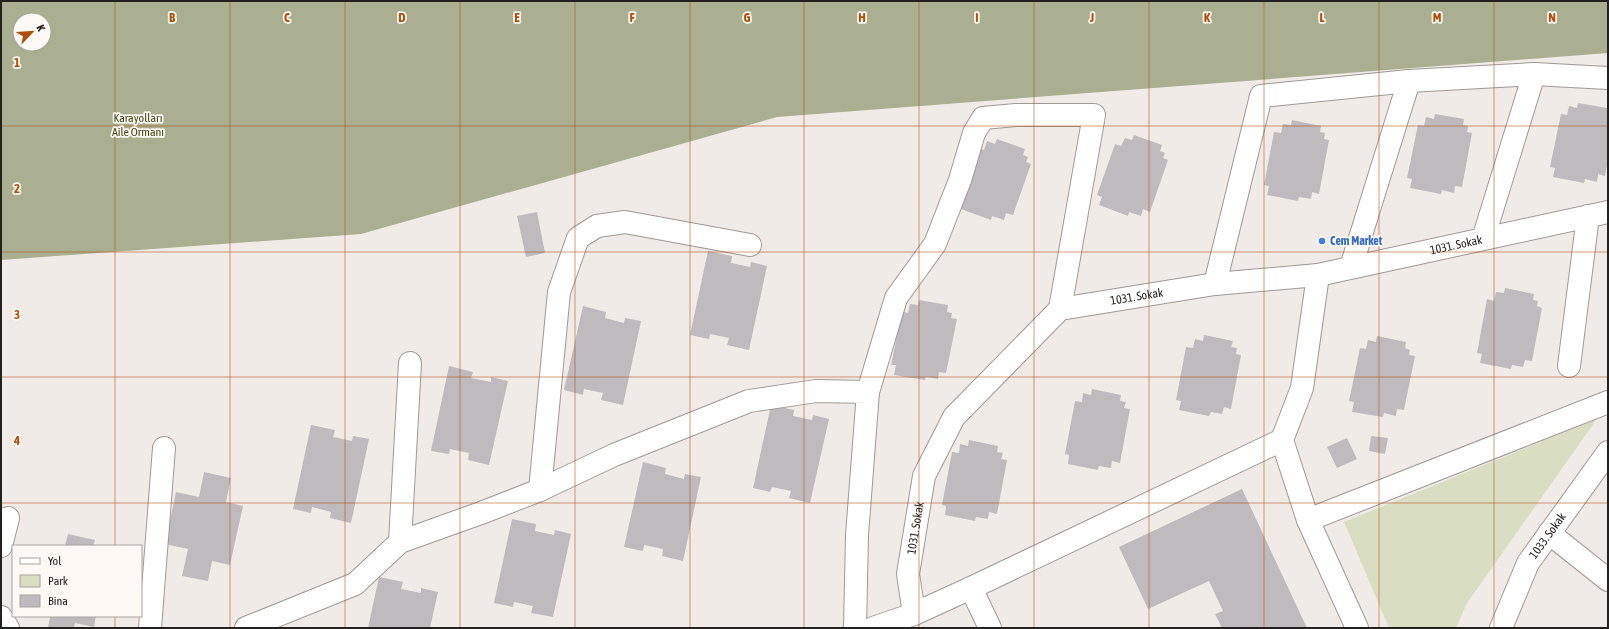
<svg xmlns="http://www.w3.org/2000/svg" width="1609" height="629" font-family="'Asap Condensed',sans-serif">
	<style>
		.green { fill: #d9dec3 }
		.forest { fill: #a9af90; fill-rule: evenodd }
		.building { fill: #bfbabd }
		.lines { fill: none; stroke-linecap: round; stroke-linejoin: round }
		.minor-casing { stroke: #9f9996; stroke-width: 24 }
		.minor { stroke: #fff; stroke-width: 22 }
		.grid { fill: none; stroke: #b04f0c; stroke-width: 1; stroke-opacity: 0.55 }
		.shop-dot { fill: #3f7fe0; stroke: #fff9f5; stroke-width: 1.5 }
		.labels { text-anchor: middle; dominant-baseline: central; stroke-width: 3.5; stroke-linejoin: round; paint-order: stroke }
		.park-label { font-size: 12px; fill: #3f4510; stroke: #fff9f5 }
		.shop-label { font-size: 12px; font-weight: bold; fill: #366cbe; stroke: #fff9f5; text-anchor: start }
		.street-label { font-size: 12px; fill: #23211f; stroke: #fff9f5 }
		.grid-label { font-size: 13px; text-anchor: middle; font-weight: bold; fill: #b04f0c; stroke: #fff9f5; stroke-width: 3.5; stroke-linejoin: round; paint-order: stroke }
	</style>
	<rect width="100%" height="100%" fill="#f1ebe8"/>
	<path class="green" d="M1597 419 1467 603 1456 628H1389L1344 522Z"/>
	<path class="forest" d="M1 1H1608V53L777 117 361 234 1 260ZM20 20H44V44H20Z"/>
	<g class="building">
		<path d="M1578 103 1607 108 1608 160 1605 176 1598 174 1597 182 1585 179 1584 183 1553 177 1555 168 1550 167 1561 114 1567 115 1569 106 1577 108Z"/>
		<path d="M1435 114 1464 119 1463 125 1468 126 1467 132 1472 133 1462 187 1455 186 1454 193 1442 190 1441 194 1410 188 1412 179 1407 178 1418 125 1424 126 1426 117 1434 119Z"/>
		<path d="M1292 120 1321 126 1320 132 1325 133 1324 139 1329 140 1319 194 1312 192 1311 199 1299 197 1298 201 1267 195 1269 186 1264 185 1274 132 1281 133 1283 124 1291 125Z"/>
		<path d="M1134 135 1162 145 1160 151 1165 153 1163 158 1168 160 1150 212 1143 209 1141 216 1129 212 1128 216 1099 205 1102 197 1097 195 1115 144 1121 146 1125 138 1132 140Z"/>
		<path d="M997 139 1025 149 1023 155 1028 157 1026 162 1031 164 1013 215 1006 213 1004 220 992 216 991 220 961 209 964 201 960 199 978 147 984 150 987 141 995 144Z"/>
		<path d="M537 212 545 253 526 257 517 216Z"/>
		<path d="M708 251 732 256 731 263 750 267 751 262 767 266 749 350 727 345 729 338 710 334 709 339 690 335Z"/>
		<path d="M1505 288 1534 294 1533 300 1538 301 1537 306 1542 308 1532 361 1525 360 1523 367 1512 365 1511 369 1480 363 1482 354 1477 353 1487 299 1494 301 1496 292 1504 293Z"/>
		<path d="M919 300 948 305 947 312 952 313 951 318 957 319 946 373 939 372 938 379 926 377 925 380 894 375 896 365H891L902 311 908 313 910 304 918 305Z"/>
		<path d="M583 306 606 312 605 318 624 323 625 318 641 321 623 405 601 400 603 393 584 389 583 395 564 390Z"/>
		<path d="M1204 335 1233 341 1231 347 1237 348 1236 354 1241 355 1231 409 1224 407 1222 414 1211 412 1209 416 1179 410 1181 401 1176 400 1186 347 1193 348 1195 339 1203 341Z"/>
		<path d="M1377 336 1406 342 1405 348 1410 350 1409 355 1415 356 1404 410 1397 409 1396 416 1384 413 1383 417 1352 412 1354 402 1349 401 1360 348 1366 349 1368 340 1376 342Z"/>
		<path d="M449 366 473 372 471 378 491 382V377L508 381 489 465 468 460 469 453 450 449 449 454 431 451Z"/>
		<path d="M1092 389 1121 395 1120 401 1126 402 1124 408 1130 409 1120 463 1112 461 1111 468 1099 466 1098 470 1068 464 1069 455 1065 454 1075 401 1082 402 1083 393 1091 395Z"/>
		<path d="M771 405 794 410 793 416 812 420 813 415 829 419 810 503 789 498 791 491 772 487 770 492 753 488Z"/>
		<path d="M311 425 335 430 333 437 352 441 353 436 369 439 351 523 330 518 331 512 312 507 311 513 293 509Z"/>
		<path d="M1371 436 1388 438 1385 454 1369 451Z"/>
		<path d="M1347 438 1357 459 1337 468 1327 447Z"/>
		<path d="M969 440 998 446 997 452 1003 453 1001 459 1007 460 997 514 989 512 988 519 976 517 975 521 945 515 946 506 942 505 952 452 959 453 960 444 968 446Z"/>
		<path d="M643 462 666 468 665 474 684 479 685 474 701 477 683 561 662 556 663 549 644 545 643 551 624 547Z"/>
		<path d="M204 472 231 478 226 502 243 506 230 565 212 561 208 581 182 576 188 549 165 544 176 492 199 497Z"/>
		<path d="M1242 489 1307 628H1222L1215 614 1223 611 1209 581 1148 609 1119 547Z"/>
		<path d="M512 519 536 524 535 531 554 535 555 530 571 534 553 617 531 613 533 606 514 602 513 607 494 603Z"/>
		<path d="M68 534 95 540 93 546H65Z"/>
		<path d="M379 577 403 582 401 589 421 593V588L438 592 430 628H368Z"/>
		<path d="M50 616H96L94 627 75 623 74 628H48Z"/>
	</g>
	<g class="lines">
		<defs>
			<g id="minor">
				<path d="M1483 239 1534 74"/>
				<path d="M1351 267 1409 81"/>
				<path d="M1318 275 1302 388 1282 440 1308 520 1357 628"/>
				<path d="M1215 284 1261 96 1409 81 1534 74 1608 78"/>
				<path d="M1569 366 1588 216"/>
				<path d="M868 392 896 298 935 244 960 180 974 133 983 118 1016 115H1094L1060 309"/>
				<path d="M540 490 559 292 578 238 597 226 625 222 750 245"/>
				<path d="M1308 520 1608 402"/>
				<path d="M1549 533 1608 580"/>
				<path d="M400 542 410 363"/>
				<path d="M1 546 8 518"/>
				<path d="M971 588 990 628"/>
				<path id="s1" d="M914 614 908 574 924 476 954 417 1060 309 1215 284 1318 275 1608 212"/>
				<path d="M1 617 8 628"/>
				<path d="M150 628 164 448"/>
				<path d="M246 628 355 584 400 542 481 513 540 490 614 455 749 401 816 391 868 392 857 535 855 628"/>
				<path d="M873 628 914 614 971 588 1282 440"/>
				<path id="s2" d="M1501 628 1528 563 1608 452"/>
			</g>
		</defs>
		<use href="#minor" class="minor-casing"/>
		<use href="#minor" class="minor"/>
	</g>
	<path class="grid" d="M115 1V546M230 1V628M345 1V628M460 1V628M575 1V628M690 1V628M804 1V628M919 1V628M1034 1V628M1149 1V628M1264 1V628M1379 1V628M1494 1V628M1 126H1608M1 252H1608M1 377H1608M1 503H1608M115 616V628"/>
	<circle class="shop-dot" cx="1322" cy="241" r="4"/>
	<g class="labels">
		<g class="park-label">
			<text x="138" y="118">Karayolları<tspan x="138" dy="14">Aile Ormanı</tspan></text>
		</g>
		<g class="shop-label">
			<text x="1330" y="241">Cem Market</text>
		</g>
		<g class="street-label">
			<text stroke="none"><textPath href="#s1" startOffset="759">1031. Sokak</textPath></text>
			<text stroke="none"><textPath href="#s1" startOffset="435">1031. Sokak</textPath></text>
			<text stroke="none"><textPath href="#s1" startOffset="87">1031. Sokak</textPath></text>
			<text stroke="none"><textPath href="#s2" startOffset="104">1033. Sokak</textPath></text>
		</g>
	</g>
	<g class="grid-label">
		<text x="172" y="22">B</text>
		<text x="287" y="22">C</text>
		<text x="402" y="22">D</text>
		<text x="517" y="22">E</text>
		<text x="632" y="22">F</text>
		<text x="747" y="22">G</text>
		<text x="862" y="22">H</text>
		<text x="977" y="22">I</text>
		<text x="1092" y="22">J</text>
		<text x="1207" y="22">K</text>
		<text x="1322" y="22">L</text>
		<text x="1437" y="22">M</text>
		<text x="1552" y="22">N</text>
		<text x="17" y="67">1</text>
		<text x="17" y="193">2</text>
		<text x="17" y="319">3</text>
		<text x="17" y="445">4</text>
	</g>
	<rect width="1609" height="629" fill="none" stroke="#23211f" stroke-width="4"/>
	<rect x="12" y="545" width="130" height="72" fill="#fff9f5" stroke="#a7a39f"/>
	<rect x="20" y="558" width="20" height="6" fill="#ffffff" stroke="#a7a39f"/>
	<text x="48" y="565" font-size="12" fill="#23211f">Yol</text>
	<rect x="20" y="575" width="20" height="12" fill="#d9dec3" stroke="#a7a39f"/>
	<text x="48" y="585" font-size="12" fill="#23211f">Park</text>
	<rect x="20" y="595" width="20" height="12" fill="#bfbabd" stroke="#a7a39f"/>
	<text x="48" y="605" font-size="12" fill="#23211f">Bina</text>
	<g transform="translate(32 32) rotate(65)"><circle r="19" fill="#fff9f5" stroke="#a7a39f"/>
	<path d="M0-3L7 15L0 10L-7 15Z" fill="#b04f0c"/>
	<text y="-6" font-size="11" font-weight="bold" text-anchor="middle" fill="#23211f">K</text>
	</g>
</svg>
